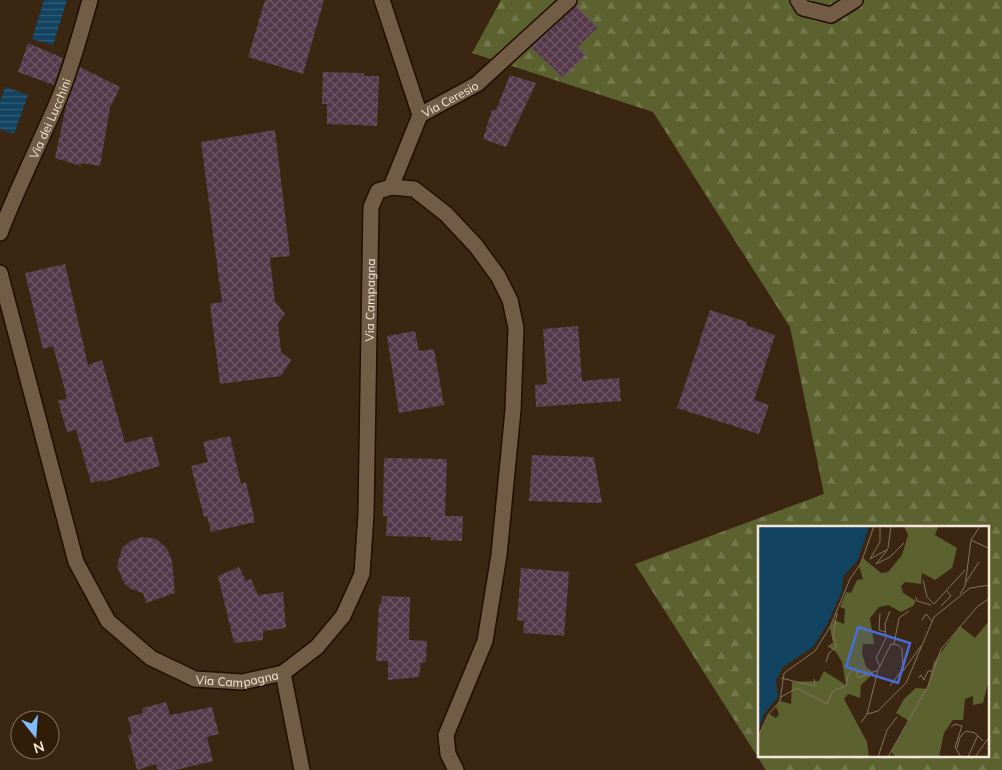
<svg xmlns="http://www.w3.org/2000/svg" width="1002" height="770" font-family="Mulish,sans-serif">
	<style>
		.forest { fill: url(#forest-firs); fill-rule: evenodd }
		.water { fill: url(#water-rules) }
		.building { fill: url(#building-cross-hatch) }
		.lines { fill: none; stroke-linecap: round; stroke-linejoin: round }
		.street-casing { stroke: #210e00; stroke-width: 18 }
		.street { stroke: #735c45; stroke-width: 15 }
		.labels { text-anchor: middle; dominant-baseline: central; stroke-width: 4; stroke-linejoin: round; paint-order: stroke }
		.street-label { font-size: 12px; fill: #f5e7da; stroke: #301c07 }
		.inset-road { fill: none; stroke: #857361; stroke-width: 1 }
		.view { fill: #486dd8; fill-opacity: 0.15; stroke: #486dd8; stroke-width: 2.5 }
		.inset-edge { fill: none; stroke: #f5e7da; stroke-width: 2.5 }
	</style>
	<defs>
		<pattern id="forest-firs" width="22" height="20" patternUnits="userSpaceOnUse" patternTransform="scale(1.25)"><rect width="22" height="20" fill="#5c6130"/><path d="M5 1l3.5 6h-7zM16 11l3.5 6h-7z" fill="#74784d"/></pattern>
		<pattern id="water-rules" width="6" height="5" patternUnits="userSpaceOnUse" patternTransform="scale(1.25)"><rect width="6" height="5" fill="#124360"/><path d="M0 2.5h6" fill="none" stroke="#355e76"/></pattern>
		<pattern id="building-cross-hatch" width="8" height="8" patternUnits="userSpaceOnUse" patternTransform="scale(1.25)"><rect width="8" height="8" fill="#55394a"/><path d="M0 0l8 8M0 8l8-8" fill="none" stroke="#6e5664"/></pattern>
	</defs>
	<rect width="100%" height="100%" fill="#3b2611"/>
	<path class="forest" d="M501 0H1002V770H766L635 564 824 494 790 327 653 112 472 53ZM760 528H988V756H760Z"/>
	<g class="water">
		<path d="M44 0H67L53 45 32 39Z"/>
		<path d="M5 87 28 95 14 134 0 129V102Z"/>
	</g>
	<g class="building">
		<path d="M265 0H324L303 74 248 57Z"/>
		<path d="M576 6 598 27 578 47 586 55 563 78 531 47Z"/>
		<path d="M28 43 63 58 54 85 18 72Z"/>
		<path d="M80 67 120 87 110 108 100 166 81 163V166L55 158 67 102Z"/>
		<path d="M323 72 364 73V76H379L377 126 327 124V104H322Z"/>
		<path d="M510 75 536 83 506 147 483 139 492 110H496Z"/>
		<path d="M275 130 290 256 270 258 275 302 285 314 278 323 281 352 291 360 281 376 220 384 210 304 222 302 201 142Z"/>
		<path d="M65 264 88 365 102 360 125 443 152 436 160 466 103 482 102 480 91 483 76 430 67 432 58 401 67 398 53 346 43 349 25 273Z"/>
		<path d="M710 310 747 322 746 325 775 335 754 400 769 405 759 434 677 408Z"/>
		<path d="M578 326 582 381 619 378 621 401 536 407 535 385 547 384 543 329Z"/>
		<path d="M415 331 419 351 434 349 444 405 399 413 387 336Z"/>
		<path d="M230 436 241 484 246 482 255 522 211 532 207 516 204 517 191 466 208 462 203 442Z"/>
		<path d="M532 455 594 457 602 503 529 501Z"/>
		<path d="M384 458 447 459 445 516H463L462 541 431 540V537L386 536 387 516H383Z"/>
		<path d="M142 537 156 539 167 548 172 561 175 593 146 603 143 593 131 589 124 583 117 566 122 548 129 542Z"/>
		<path d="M239 567 246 581 251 579 258 595 283 592 286 628 263 631V640L234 643 218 576Z"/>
		<path d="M521 568 569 572 564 636 523 633 524 621 517 620Z"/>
		<path d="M382 596 410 597 409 640 427 641 426 662 421 663 419 677 388 680V661H376L379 604H381Z"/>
		<path d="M166 702 170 715 212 707 219 734 207 737 213 761 176 770H158L156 764 137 770 128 735 132 734 128 717 143 713 142 708Z"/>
	</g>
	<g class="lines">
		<defs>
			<g id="street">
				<path id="s1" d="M382 0 420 115 477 84 569 0"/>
				<path d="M798 0 803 8 831 15 855 0"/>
				<path d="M391 187 414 189 446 214 476 246 498 276 510 300 516 328 513 410 499 555 485 641 446 735 448 754 456 770"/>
				<path id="s2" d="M0 233C17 189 38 147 57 103 71 70 80 35 90 0"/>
				<path id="s3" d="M0 273 76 562 108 621 151 658 195 679 242 682 283 673 317 647 343 616 362 574 366 514 371 207 378 191 391 187 420 115"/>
				<path d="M283 673 302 770"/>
			</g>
		</defs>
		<use href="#street" class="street-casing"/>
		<use href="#street" class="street"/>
	</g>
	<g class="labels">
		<g class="street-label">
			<text stroke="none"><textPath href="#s1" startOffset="155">Via Ceresio</textPath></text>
			<text stroke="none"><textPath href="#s2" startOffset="125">Via dei Lucchini</textPath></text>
			<text stroke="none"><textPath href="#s3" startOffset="964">Via Campagna</textPath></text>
			<text stroke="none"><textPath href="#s3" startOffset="514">Via Campagna</textPath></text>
		</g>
	</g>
	<g transform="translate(758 526)">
		<rect width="231" height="231" fill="#3b2611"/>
		<path d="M146 0H205L180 1 177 9 199 22 194 42 177 54 164 47 163 58 147 56 143 60 145 67 158 75 155 80 143 86 130 79 121 81 112 92 116 118H105L104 127 108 141 116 147 103 159 102 172 90 168 86 173 109 216 111 231H1L0 211 11 188 18 192 21 188 18 181 22 175 33 178 34 156 61 155 66 145 88 159 84 136 78 126 69 120 75 117 72 102 76 94 86 98 87 83 82 81 88 66 93 67 99 54 105 53 101 40 105 32 123 47 130 46 144 29 150 9ZM231 95V153L225 177 215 179V170L207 173 205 194H195L186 207 181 231H138L133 226 151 195 138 187 146 173 158 162 169 163 176 136 202 100 217 112Z" fill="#5c6130"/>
		<path d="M0 0H111L100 34 85 51 84 65 70 97 55 121 25 141 18 154 20 171 6 188 0 205Z" fill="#124360"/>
		<path class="inset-road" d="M122 0V16L112 33 130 23 118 38 132 31 146 17M213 14 232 23M130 22 133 0M165 54 169 71 176 78 207 44M208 56 221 36M202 68 207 60 213 14 222 0M158 71 159 75 173 79M183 80 193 70 189 65M122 87 121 104 127 106M164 94 168 88 174 95M136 118 141 92 151 85M68 136 71 127 79 120 75 110 79 87M122 141 118 132 128 112 127 98 132 85M120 144 133 118 140 119 144 123 145 145 163 120M23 152 57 160 56 153M161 152 163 149 166 154 170 145H174M132 160 144 144M23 171 39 162 69 178 75 165 88 160 90 149 95 143 98 144 100 152 120 144 109 188 103 197M109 188 120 185 148 157 176 91 212 62 232 59M193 201 197 198 204 200 197 221 203 231M0 211 10 189 22 175 26 147 57 125 72 101 92 53 103 37 116 0M199 222 202 211 208 205 217 207 225 215M120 231 129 204 139 191M130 231 170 160 183 123 220 80 232 72M210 231 220 209M217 231 232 210"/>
		<path class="view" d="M100 101 152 117 140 157 88 141Z"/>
		<rect width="231" height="231" class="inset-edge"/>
	</g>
	<g transform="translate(35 735) rotate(163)"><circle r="24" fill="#301c07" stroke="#7f6d5b"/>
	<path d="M0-4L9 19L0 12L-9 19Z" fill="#82bcfa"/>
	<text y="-8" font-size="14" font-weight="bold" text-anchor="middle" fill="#f5e7da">N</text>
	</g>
</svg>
